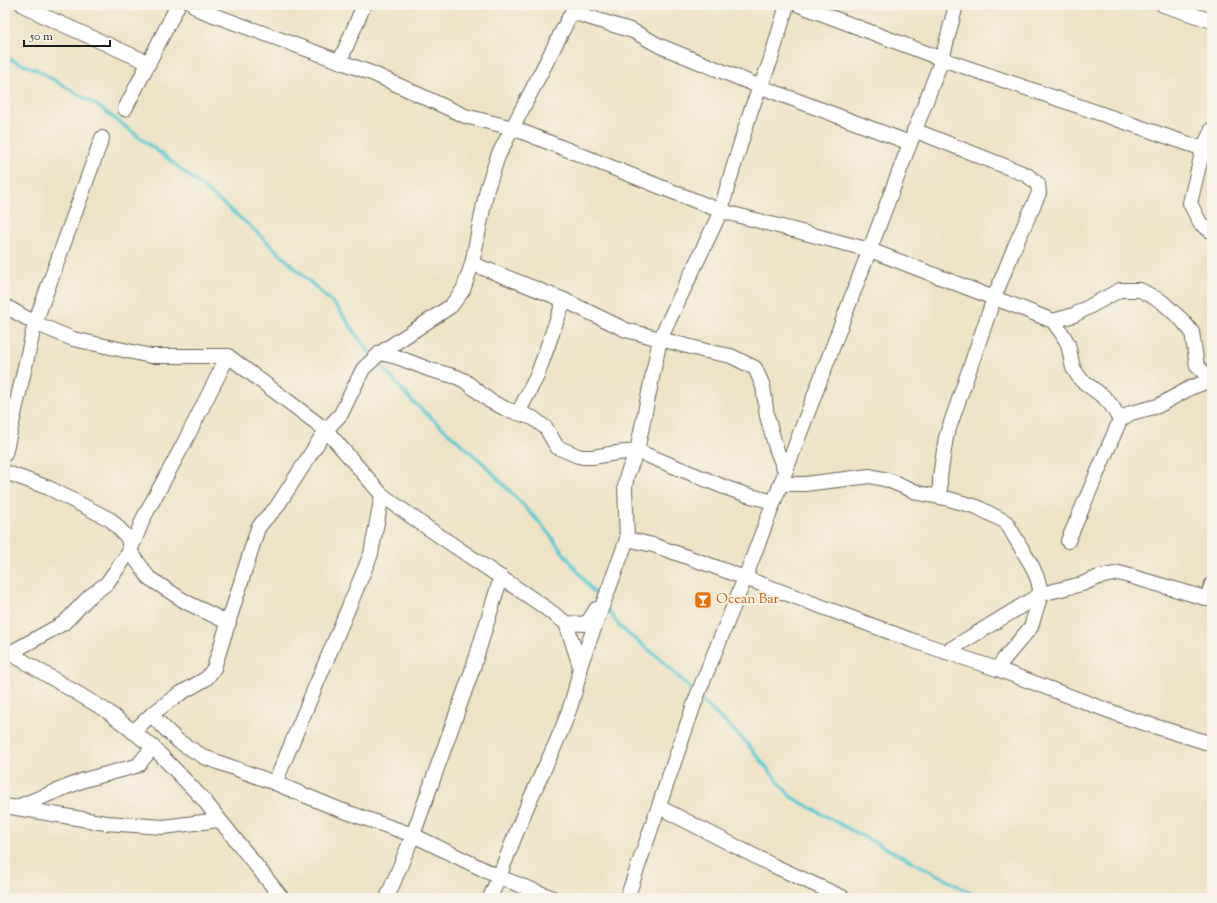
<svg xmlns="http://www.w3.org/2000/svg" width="1217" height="903" font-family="'Sorts Mill Goudy',serif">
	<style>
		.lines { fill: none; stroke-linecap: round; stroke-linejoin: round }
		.stream { stroke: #5cc9d2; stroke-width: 3.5 }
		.street-casing { stroke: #666257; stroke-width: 16 }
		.street { stroke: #fff; stroke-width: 14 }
		.labels { text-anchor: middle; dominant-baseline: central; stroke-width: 4; stroke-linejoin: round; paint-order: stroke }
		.food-label { font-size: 14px; fill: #c56008; stroke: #f7f3e8; text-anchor: start }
	</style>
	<rect width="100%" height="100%" fill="#f7f3e8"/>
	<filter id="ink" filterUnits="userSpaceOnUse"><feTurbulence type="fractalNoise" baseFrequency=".025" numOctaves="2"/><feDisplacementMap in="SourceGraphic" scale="8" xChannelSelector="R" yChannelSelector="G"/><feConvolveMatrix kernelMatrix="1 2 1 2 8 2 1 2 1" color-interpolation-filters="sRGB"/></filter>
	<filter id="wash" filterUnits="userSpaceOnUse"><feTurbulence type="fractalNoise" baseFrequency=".012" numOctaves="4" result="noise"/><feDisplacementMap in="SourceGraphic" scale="16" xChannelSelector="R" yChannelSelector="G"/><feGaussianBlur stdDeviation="0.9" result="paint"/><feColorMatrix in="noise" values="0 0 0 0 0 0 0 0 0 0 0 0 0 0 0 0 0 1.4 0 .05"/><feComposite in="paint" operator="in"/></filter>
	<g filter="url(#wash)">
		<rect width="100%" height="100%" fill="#eee3c5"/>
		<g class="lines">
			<g class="stream">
				<path d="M5 57 37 70 98 106 167 158 249 225 338 308 372 356"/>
				<path d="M377 361 412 401 483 463 542 525 601 602"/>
				<path d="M606 608 621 628 658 657 695 693"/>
				<path d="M700 699 744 740 791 797 862 836 931 871 979 898"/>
			</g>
		</g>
	</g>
	<g filter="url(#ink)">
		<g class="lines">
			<defs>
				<g id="street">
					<path d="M23 5 46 17 149 63"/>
					<path d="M194 5 200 10 374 74 465 116 513 128 721 211 870 250 994 298 946 437 940 477V497"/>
					<path d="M799 5 942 59 1212 152"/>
					<path d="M1163 5 1212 21"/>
					<path d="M572 12 633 31 660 46 761 87 910 143"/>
					<path d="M340 61 364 5"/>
					<path d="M125 109 178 5"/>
					<path d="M1212 129 1203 149 1190 203 1200 223 1212 232"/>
					<path d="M914 130 1027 175 1038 184 1039 193 1015 246 994 298 1021 308 1053 321 1063 335 1068 344 1073 368 1081 380 1104 397 1112 406 1120 420"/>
					<path d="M472 264 491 271 564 300 626 330 706 351 731 356 755 368 763 386 767 416 776 448 785 471"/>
					<path d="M5 306 35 323 73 339 151 356H228L326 430 382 495 422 524 543 606 566 623 585 624 590 619 596 609"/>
					<path d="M1053 321 1074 315 1120 290H1140L1161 301 1181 319 1192 332 1197 366 1212 380"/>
					<path d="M380 353 397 357 431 370 457 377 465 381 490 401 506 409 533 418 546 428 557 447 578 456 583 457H593L616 453 637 451 724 487 747 495 774 502"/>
					<path d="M518 413 537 376 564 300"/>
					<path d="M5 454 35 323 102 138"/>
					<path d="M5 472 49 488 111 520 128 538 130 551"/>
					<path d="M780 484H805L870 476 888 480 919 493 949 499 977 507 1006 522 1032 566 1038 580 1041 594 1031 627 1004 659 997 669"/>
					<path d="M627 539 653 545 710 565 911 640 997 669 1128 718 1212 744"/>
					<path d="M1068 541 1120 420 1131 413 1158 406 1190 388 1211 380"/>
					<path d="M130 551 144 517 183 445 228 356"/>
					<path d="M1207 599 1212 584"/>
					<path d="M566 623 580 666"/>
					<path d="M5 650 107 711 153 747 203 799 282 898"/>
					<path d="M946 652 1041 594 1082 584 1099 577 1119 573 1212 600"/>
					<path d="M10 653 64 623 89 597 107 583 130 551 149 578 186 602 229 623"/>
					<path d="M151 715 178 741 204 757 275 783 338 809 413 835 499 877 553 898"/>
					<path d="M133 732 151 715 176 696 207 678 214 668 258 528 265 519 276 508 326 430 341 414 363 369 380 353 451 306 463 290 472 264 487 189 498 156 572 12 574 5"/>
					<path d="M275 783 371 554 382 495"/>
					<path d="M5 806 106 823 163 827 219 820"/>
					<path d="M17 807 84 780 136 766 139 764 153 747"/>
					<path d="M659 807 770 864 844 898"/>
					<path d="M387 898 413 835 473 668 501 577"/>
					<path d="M490 898C504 866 515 834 529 802 548 758 574 713 580 666L622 553 627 539 625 487 627 475 637 451 660 339 721 211 727 188 751 110 770 62 787 5"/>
					<path d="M627 898 697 696 745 578 942 59 956 5"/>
				</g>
			</defs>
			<use href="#street" class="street-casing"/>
			<use href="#street" class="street"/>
		</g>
	</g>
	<defs>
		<symbol id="bar-square" viewBox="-11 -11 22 22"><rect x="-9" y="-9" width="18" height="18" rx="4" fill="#e8710a" stroke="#f7f3e8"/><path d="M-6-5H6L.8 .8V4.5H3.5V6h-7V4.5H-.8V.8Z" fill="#fff"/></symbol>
	</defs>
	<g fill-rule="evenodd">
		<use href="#bar-square" x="693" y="590" width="20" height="20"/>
	</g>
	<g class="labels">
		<g class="food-label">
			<text x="716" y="600">Ocean Bar</text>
		</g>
	</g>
	<rect width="1217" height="903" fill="none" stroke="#f7f3e8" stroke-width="20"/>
	<path d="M24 40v6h86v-6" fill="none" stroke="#1c1c1c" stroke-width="2"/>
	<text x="30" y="40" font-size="12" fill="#1c1c1c" stroke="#f7f3e8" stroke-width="3" paint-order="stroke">50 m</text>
</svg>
